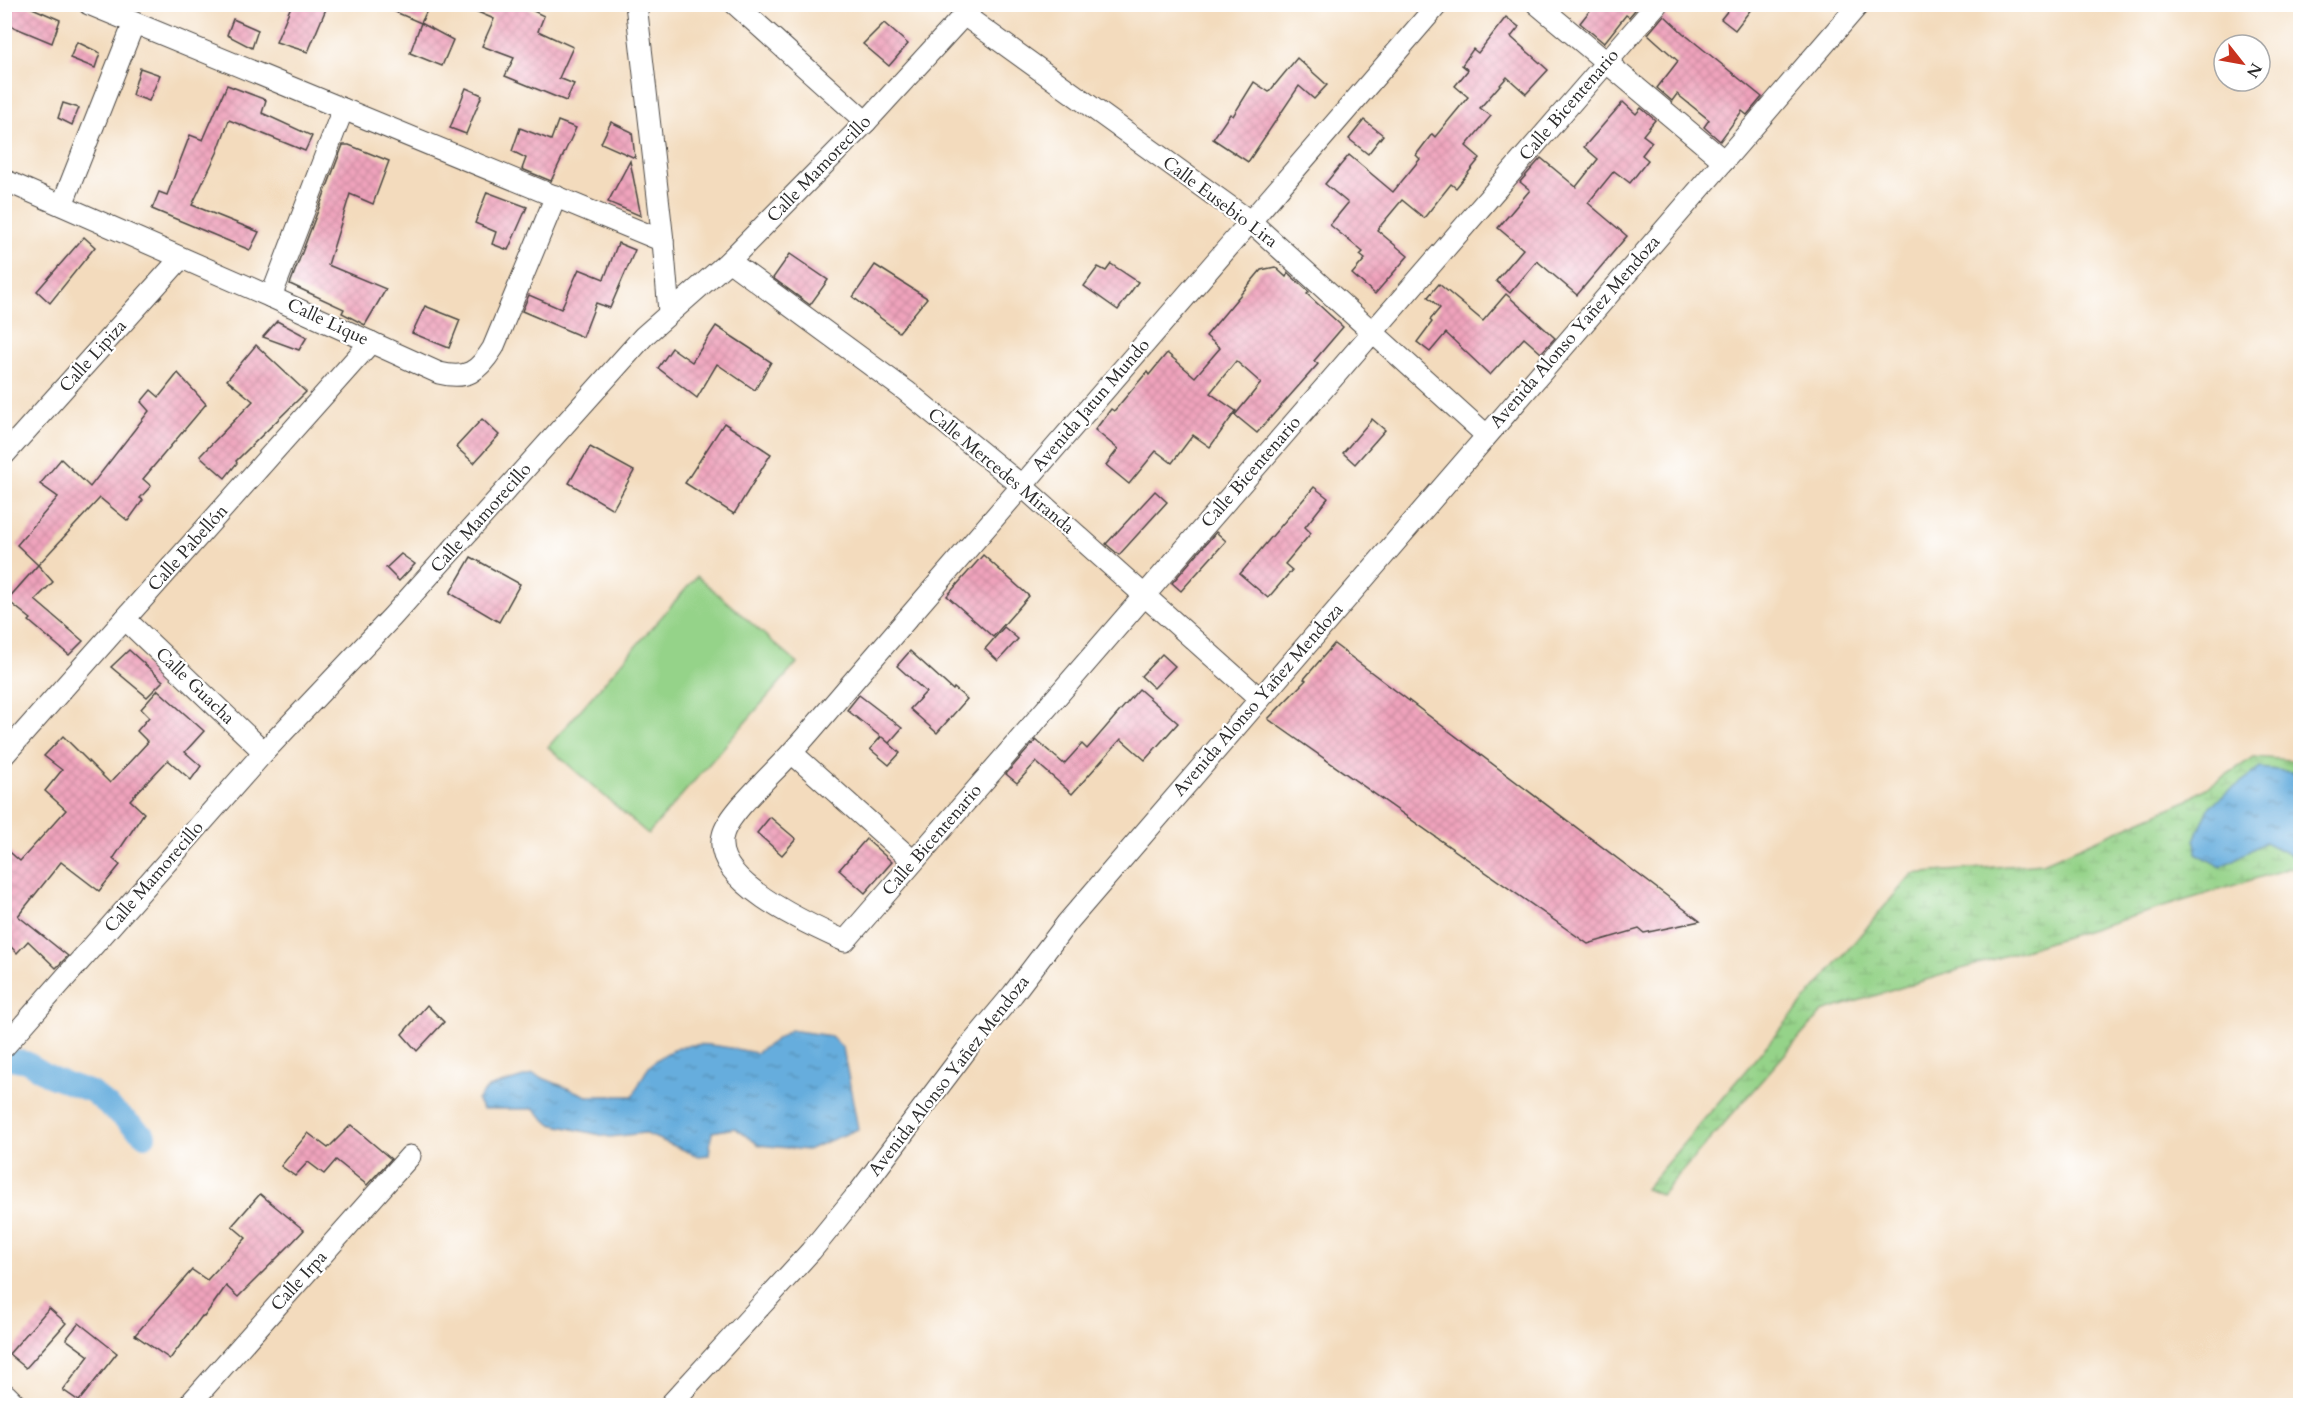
<svg xmlns="http://www.w3.org/2000/svg" width="2305" height="1410" font-family="Cardo,serif">
	<style>
		.wetland { fill: url(#wetland-marsh); stroke: #607f5a; stroke-width: 1.5 }
		.park { fill: #95d389; stroke: #607f5a; stroke-width: 1.5 }
		.water { fill: url(#water-ripples); stroke: #486c84; stroke-width: 1.5 }
		.lines { fill: none; stroke-linecap: round; stroke-linejoin: round }
		.canal { stroke: #66addd; stroke-width: 22 }
		.building { fill: url(#building-cross-hatch) }
		.minor-casing { stroke: #494541; stroke-width: 23 }
		.major-casing { stroke: #494541; stroke-width: 29 }
		.minor { stroke: #fff; stroke-width: 21 }
		.major { stroke: #fff; stroke-width: 27 }
		.labels { text-anchor: middle; dominant-baseline: central; stroke-width: 4.5; stroke-linejoin: round; paint-order: stroke }
		.street-label { font-size: 18px; fill: #2b2b2b; stroke: #fff }
	</style>
	<defs>
		<pattern id="wetland-marsh" width="20" height="14" patternUnits="userSpaceOnUse" patternTransform="scale(1.5)"><rect width="20" height="14" fill="#95d389"/><path d="M1 5h8M5 5V1M11 12h8M15 12V8" fill="none" stroke="#81b576"/></pattern>
		<pattern id="water-ripples" width="26" height="14" patternUnits="userSpaceOnUse" patternTransform="scale(1.5)"><rect width="26" height="14" fill="#66addd"/><path d="M2 4q2-2 4 0t4 0M15 11q2-2 4 0t4 0" fill="none" stroke="#548db3"/></pattern>
		<pattern id="building-cross-hatch" width="8" height="8" patternUnits="userSpaceOnUse" patternTransform="scale(1.5)"><rect width="8" height="8" fill="#efa3bc"/><path d="M0 0l8 8M0 8l8-8" fill="none" stroke="#cd8ca2"/></pattern>
	</defs>
	<rect width="100%" height="100%" fill="#fff"/>
	<filter id="ink" filterUnits="userSpaceOnUse"><feTurbulence type="fractalNoise" baseFrequency=".0167" numOctaves="2"/><feDisplacementMap in="SourceGraphic" scale="12" xChannelSelector="R" yChannelSelector="G"/><feConvolveMatrix kernelMatrix="1 2 1 2 8 2 1 2 1" color-interpolation-filters="sRGB"/></filter>
	<filter id="wash" filterUnits="userSpaceOnUse"><feTurbulence type="fractalNoise" baseFrequency=".008" numOctaves="4" result="noise"/><feDisplacementMap in="SourceGraphic" scale="24" xChannelSelector="R" yChannelSelector="G"/><feGaussianBlur stdDeviation="1.35" result="paint"/><feColorMatrix in="noise" values="0 0 0 0 0 0 0 0 0 0 0 0 0 0 0 0 0 1.4 0 .05"/><feComposite in="paint" operator="in"/></filter>
	<g filter="url(#wash)">
		<rect width="100%" height="100%" fill="#f3dbbd"/>
		<path class="wetland" d="M2254 757 2300 761V865L1822 1012 1661 1195 1645 1189 1912 874 2043 863 2186 801Z"/>
		<path class="park" d="M697 576 797 663 648 834 548 747Z"/>
		<g class="water">
			<path d="M2260 768 2300 773V852L2290 855 2265 842 2221 867 2196 853 2195 840 2210 806Z"/>
			<path d="M790 1030 831 1036 843 1048 858 1129 807 1150 759 1145 735 1128 712 1132 709 1155 698 1156 644 1133 610 1137 550 1124 534 1109H483L477 1100 488 1088 533 1074 587 1096H633C639 1086 644 1070 653 1063 686 1034 718 1046 756 1053Z"/>
		</g>
		<g class="lines">
			<path class="canal" d="M9 1059 26 1062 53 1078 92 1092 145 1136"/>
		</g>
		<g id="blocks">
			<g class="building">
				<path d="M4 4H23L60 20 52 43 4 23Z"/>
				<path d="M292 4H328L308 52 276 42Z"/>
				<path d="M377 4H430L421 23Z"/>
				<path d="M459 4H519L544 16 538 31 573 47 559 78 574 84 566 101 505 76 514 58 482 46 494 19Z"/>
				<path d="M1595 4H1640L1629 17 1626 15 1604 43 1580 23Z"/>
				<path d="M1733 4H1755L1735 30 1721 19Z"/>
				<path d="M1664 15 1683 33 1762 97 1747 115 1742 111 1720 141 1704 127 1709 120 1677 94 1672 101 1657 88 1678 61 1648 34Z"/>
				<path d="M1506 17 1519 27 1511 37 1548 70 1526 94 1507 77 1480 108 1491 116 1466 146 1480 158 1456 188 1451 184 1424 218 1402 200 1377 230 1408 256 1375 294 1352 274 1365 259 1360 255 1363 252 1330 225 1348 203 1325 184 1349 155 1393 192 1420 159 1416 155 1432 134 1435 137 1468 97 1455 86 1468 70 1462 65 1473 49 1478 53Z"/>
				<path d="M233 19 258 30 252 48 227 35Z"/>
				<path d="M421 23 453 40 442 66 410 53Z"/>
				<path d="M884 23 908 44 889 66 863 44Z"/>
				<path d="M77 42 100 53 95 68 70 58Z"/>
				<path d="M1297 58 1327 85 1314 99 1299 86 1248 162 1213 139 1230 114 1233 116 1254 82 1269 92Z"/>
				<path d="M140 68 160 75 149 101 132 95Z"/>
				<path d="M227 85 266 100 262 113 312 136 305 151 229 120 217 153 192 205 259 232 250 250 152 209 159 192 167 195 190 135 203 140Z"/>
				<path d="M466 88 482 95 466 134 450 128Z"/>
				<path d="M1623 102 1636 114 1641 108 1655 120 1643 135 1652 142 1642 155 1648 160 1630 183 1614 171 1588 203 1627 236 1577 295 1537 261 1510 293 1496 281 1523 249 1498 228 1530 190 1520 182 1541 158 1576 187 1598 159 1584 147Z"/>
				<path d="M63 103 79 108 72 125 58 118Z"/>
				<path d="M1364 120 1383 135 1368 154 1349 139Z"/>
				<path d="M558 121 576 128 551 181 522 169 526 158 512 151 520 128 551 140Z"/>
				<path d="M611 122 632 132 635 158 601 143Z"/>
				<path d="M343 145H349L389 161 373 204 350 194 328 265 386 289 365 325 342 313 344 309 290 284Z"/>
				<path d="M630 161 641 216 608 202Z"/>
				<path d="M487 192 527 207 508 250 492 244 496 232 475 223Z"/>
				<path d="M84 237 95 247 50 303 37 291Z"/>
				<path d="M618 243 635 250 610 308 596 303 583 337 522 311 529 295 561 309 579 269 604 279Z"/>
				<path d="M790 254 828 280 810 305 773 278Z"/>
				<path d="M1111 264 1138 282 1118 310 1084 286 1098 267 1106 271Z"/>
				<path d="M875 265 927 298 899 332 853 297Z"/>
				<path d="M1275 267 1286 277 1288 273 1309 292 1307 294 1343 327 1314 361 1318 364 1257 433 1235 415 1261 383 1236 361 1210 393 1236 411 1210 447 1193 435 1172 463 1156 451 1129 484 1106 465 1118 449 1095 430 1111 409 1114 411 1147 372 1149 375 1167 353 1195 377 1220 348 1206 336 1261 270Z"/>
				<path d="M1439 284 1483 321 1506 294 1555 338 1541 353 1524 338 1490 375 1446 333 1430 352 1417 342 1432 322 1430 320 1440 308 1428 297Z"/>
				<path d="M425 306 460 320 449 348 412 333Z"/>
				<path d="M277 321 307 337 299 350 263 337Z"/>
				<path d="M716 326 771 362 755 390 717 364 697 398 658 368 672 348 692 362Z"/>
				<path d="M256 345 306 392 236 461 237 463 225 478 200 456 253 401 227 380Z"/>
				<path d="M178 373 206 404 143 479 151 486 140 498 143 500 128 521 100 498 38 565 17 545 58 497 40 484 61 459 90 487 149 411 141 402 151 390 159 397Z"/>
				<path d="M482 419 499 435 474 463 456 447Z"/>
				<path d="M1372 419 1385 430 1355 464 1343 453Z"/>
				<path d="M724 423 771 454 734 514 685 483Z"/>
				<path d="M590 447 634 471 613 509 569 483Z"/>
				<path d="M1314 487 1328 498 1305 527 1311 533 1285 564 1292 570 1268 598 1240 574Z"/>
				<path d="M1155 491 1167 502 1119 555 1106 544Z"/>
				<path d="M1216 532 1226 541 1181 591 1172 583Z"/>
				<path d="M401 554 415 564 399 581 386 568Z"/>
				<path d="M983 555 1029 596 993 637 947 596Z"/>
				<path d="M471 557 520 584 499 622 450 593Z"/>
				<path d="M38 565 53 582 35 600 83 641 69 655 29 621 31 619 7 600Z"/>
				<path d="M1004 627 1018 639 998 661 985 649Z"/>
				<path d="M1334 644 1700 921 1644 933 1639 929 1588 944 1268 719 1306 680 1304 679Z"/>
				<path d="M129 650 163 681 147 697 111 667Z"/>
				<path d="M910 651 953 690 954 688 967 699 937 733 910 709 926 692 897 666Z"/>
				<path d="M1162 654 1175 666 1154 688 1141 676Z"/>
				<path d="M1139 689 1178 723 1145 760 1121 739 1072 794 1036 762 1017 783 1006 774 1036 740 1064 764 1082 744 1087 749Z"/>
				<path d="M158 690 204 731 185 752 201 766 191 780 168 760 130 800 144 813 113 859 120 865 99 891 61 862 18 916 68 956 56 968 28 941 17 953 4 940V847L20 861 66 810 45 791 62 770 44 756 63 736 110 783 148 742 137 731 149 717 141 709Z"/>
				<path d="M859 695 902 728 889 743 882 737 900 753 889 765 870 749 881 737 847 710Z"/>
				<path d="M770 817 796 839 782 855 757 833Z"/>
				<path d="M866 839 892 862 865 893 839 870Z"/>
				<path d="M427 1005 444 1022 417 1051 402 1034Z"/>
				<path d="M351 1125 391 1159 367 1185 336 1160 324 1174 308 1162 295 1176 281 1166 308 1133 328 1148Z"/>
				<path d="M260 1194 304 1230 289 1246 238 1297 226 1286 204 1317 202 1316 170 1359 135 1335 192 1270 207 1280 246 1238 232 1226Z"/>
				<path d="M49 1308 66 1323 26 1368 9 1354Z"/>
				<path d="M79 1323 117 1353 79 1401 63 1390 89 1356 66 1339Z"/>
			</g>
		</g>
	</g>
	<g filter="url(#ink)">
		<use href="#blocks" fill-opacity="0" stroke="#494541" stroke-width="1.5"/>
		<g class="lines">
			<defs>
				<g id="minor">
					<path d="M89 4 663 241"/>
					<path d="M636 4 663 241 669 312"/>
					<path d="M735 4 866 122"/>
					<path d="M1438 4C1243 232 1045 456 850 685 831 707 812 730 792 752 776 771 728 813 723 835 710 882 812 926 845 941L1657 4"/>
					<path d="M1537 4 1724 161"/>
					<path d="M964 15 1251 222 1486 435"/>
					<path d="M4 180 271 297 439 373C467 380 478 372 493 348L556 196"/>
					<path d="M62 205 134 23"/>
					<path d="M729 261 906 391 1021 485 1259 698"/>
					<path d="M271 297 343 109"/>
					<path d="M4 455 181 258"/>
					<path d="M125 619 264 752"/>
					<path d="M792 753 913 861"/>
					<path d="M4 755 371 342"/>
					<path d="M4 1047 264 752 392 617 644 336 729 261 866 122 974 4"/>
					<path d="M188 1406 410 1156"/>
					<path d="M669 1406 811 1251 860 1191 968 1048 1013 994 1067 923 1859 4"/>
				</g>
				<path id="major" d="M4 1397 13 1406"/>
			</defs>
			<use href="#minor" class="minor-casing"/>
			<use href="#major" class="major-casing"/>
			<use href="#minor" class="minor"/>
			<use href="#major" class="major"/>
		</g>
	</g>
	<g class="labels">
		<g class="street-label">
			<text transform="translate(1569 105) rotate(-49)">Calle Bicentenario</text>
			<text transform="translate(819 169) rotate(-46)">Calle Mamorecillo</text>
			<text transform="translate(1220 202) rotate(37)">Calle Eusebio Lira</text>
			<text transform="translate(328 322) rotate(25)">Calle Lique</text>
			<text transform="translate(1575 332) rotate(-49)">Avenida Alonso Yañez Mendoza</text>
			<text transform="translate(93 356) rotate(-48)">Calle Lipiza</text>
			<text transform="translate(1091 405) rotate(-49)">Avenida Jatun Mundo</text>
			<text transform="translate(1001 471) rotate(40)">Calle Mercedes Miranda</text>
			<text transform="translate(1251 472) rotate(-49)">Calle Bicentenario</text>
			<text transform="translate(481 518) rotate(-48)">Calle Mamorecillo</text>
			<text transform="translate(188 548) rotate(-48)">Calle Pabellón</text>
			<text transform="translate(195 686) rotate(44)">Calle Guacha</text>
			<text transform="translate(1258 700) rotate(-49)">Avenida Alonso Yañez Mendoza</text>
			<text transform="translate(932 840) rotate(-49)">Calle Bicentenario</text>
			<text transform="translate(154 877) rotate(-49)">Calle Mamorecillo</text>
			<text transform="translate(949 1076) rotate(-52)">Avenida Alonso Yañez Mendoza</text>
			<text transform="translate(299 1281) rotate(-48)">Calle Irpa</text>
		</g>
	</g>
	<rect width="2305" height="1410" fill="none" stroke="#fff" stroke-width="24"/>
	<g transform="translate(2242 63) rotate(121)"><circle r="28" fill="#ffffff" stroke="#aaaaaa" stroke-width="1.5"/>
	<path d="M0-4.5L10 22L0 15L-10 22Z" fill="#c8321e"/>
	<text y="-9" font-size="16" font-weight="bold" text-anchor="middle" fill="#2b2b2b">N</text>
	</g>
</svg>
